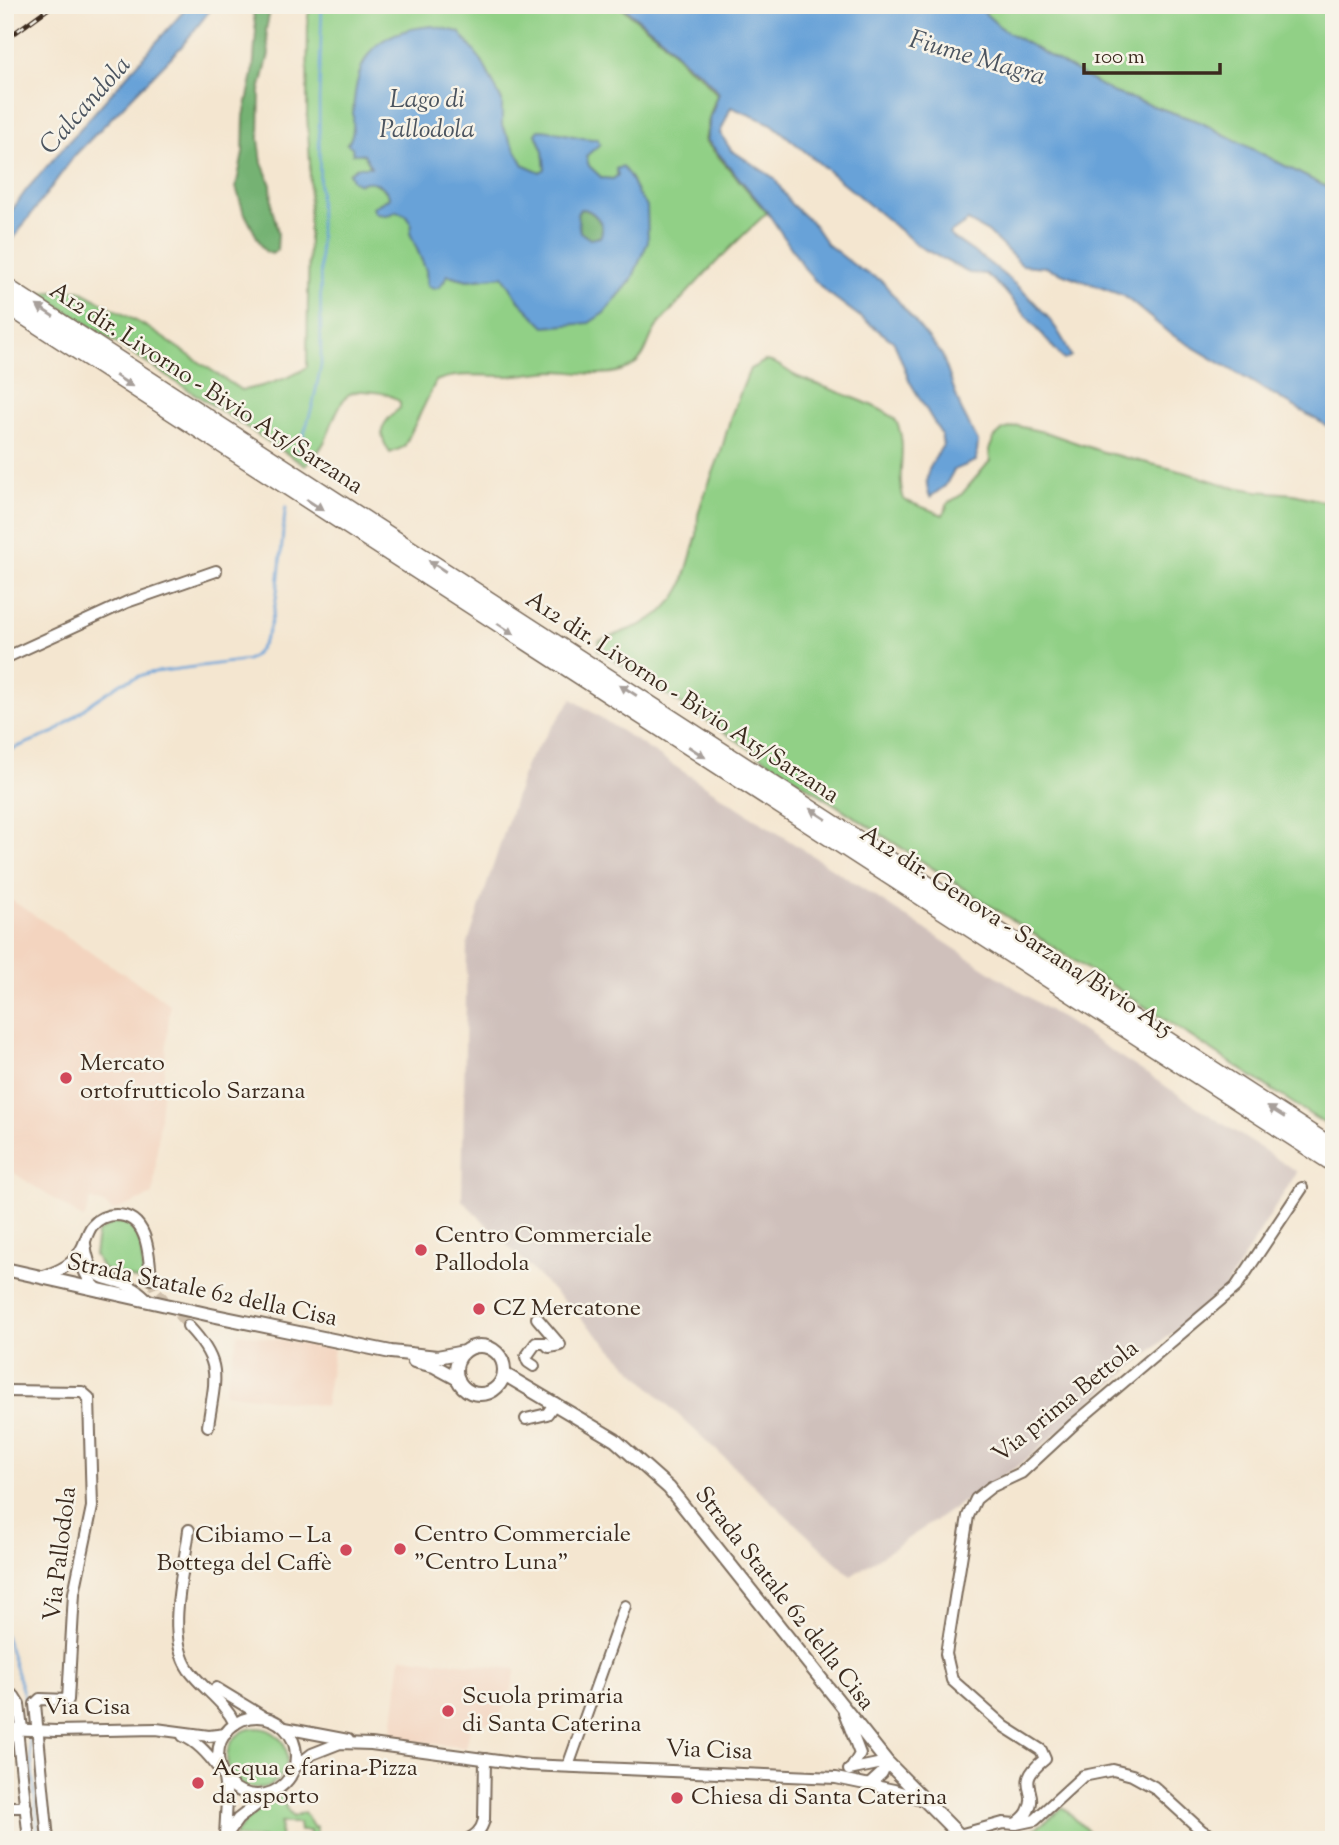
<svg xmlns="http://www.w3.org/2000/svg" width="1339" height="1845" font-family="'Sorts Mill Goudy',serif">
	<style>
		.built { fill: #f3d4bf }
		.industrial { fill: #cfc0bb }
		.green { fill: #91d086; stroke: #667d52; stroke-width: 2; fill-rule: evenodd }
		.forest { fill: #74b273; stroke: #586e48; stroke-width: 2 }
		.water { fill: #68a2d8; stroke: #52667b; stroke-width: 2; fill-rule: evenodd }
		.lines { fill: none; stroke-linecap: round; stroke-linejoin: round }
		.stream { stroke: #68a2d8; stroke-width: 2.5 }
		.minor-tunnel { stroke: #cfc0ac; stroke-width: 10; stroke-dasharray: 10 5; stroke-linecap: butt }
		.minor-casing { stroke: #7c6c5c; stroke-width: 14 }
		.major-casing { stroke: #7c6c5c; stroke-width: 16 }
		.highway-casing { stroke: #7c6c5c; stroke-width: 19 }
		.minor { stroke: #fff; stroke-width: 10 }
		.major { stroke: #fff; stroke-width: 12 }
		.highway { stroke: #fff; stroke-width: 16 }
		.rail-casing { stroke: #3b2a1e; stroke-width: 5 }
		.rail { stroke: #f7f3e8; stroke-width: 2.5; stroke-dasharray: 8; stroke-linecap: butt }
		.oneway { fill: #a79f9a }
		.poi-dot { fill: #d1495b; stroke: #f7f3e8; stroke-width: 2.5 }
		.labels { text-anchor: middle; dominant-baseline: central; stroke-width: 5; stroke-linejoin: round; paint-order: stroke }
		.street-label { font-size: 24px; fill: #3b2a1e; stroke: #f7f3e8 }
		.poi-label { font-size: 24px; fill: #3b2a1e; stroke: #f7f3e8; text-anchor: start }
		.water-label { font-size: 26px; font-style: italic; fill: #4b545f; stroke: #f7f3e8 }
	</style>
	<rect width="100%" height="100%" fill="#f7f3e8"/>
	<filter id="ink" filterUnits="userSpaceOnUse"><feTurbulence type="fractalNoise" baseFrequency=".0143" numOctaves="2"/><feDisplacementMap in="SourceGraphic" scale="14" xChannelSelector="R" yChannelSelector="G"/><feConvolveMatrix kernelMatrix="1 2 1 2 8 2 1 2 1" color-interpolation-filters="sRGB"/></filter>
	<filter id="wash" filterUnits="userSpaceOnUse"><feTurbulence type="fractalNoise" baseFrequency=".00686" numOctaves="4" result="noise"/><feDisplacementMap in="SourceGraphic" scale="28" xChannelSelector="R" yChannelSelector="G"/><feGaussianBlur stdDeviation="1.57" result="paint"/><feColorMatrix in="noise" values="0 0 0 0 0 0 0 0 0 0 0 0 0 0 0 0 0 1.4 0 .05"/><feComposite in="paint" operator="in"/></filter>
	<g filter="url(#wash)">
		<rect width="100%" height="100%" fill="#f4e6d0"/>
		<g class="built">
			<path d="M5 896 170 1004 153 1195 113 1211 104 1204 91 1199 84 1219 5 1167Z"/>
			<path d="M238 1333 334 1349 325 1406 224 1393Z"/>
			<path d="M401 1657 516 1669 509 1699 495 1723 471 1724 466 1748 391 1738Z"/>
		</g>
		<path class="industrial" d="M572 699 1297 1172 1225 1288 1092 1401 1024 1462 851 1576 672 1409 462 1200 467 946 527 762Z"/>
		<g class="green">
			<path d="M311 5H618L662 40 688 68 699 74 717 94 709 118 705 141 767 213C728 248 693 286 659 324 646 338 650 356 630 367 608 379 581 372 557 371 541 371 525 375 509 376 485 377 459 371 436 381L404 447 390 453C376 432 381 423 400 408V402C393 396 386 393 375 392 366 391 357 389 348 395 339 402 332 423 328 434 324 446 314 457 306 466L39 293 79 290 147 327 241 390C259 388 292 378 307 367L310 162 307 115 308 16ZM482 61 502 101V126L524 165 540 172 545 169 543 151 536 134C559 127 574 140 597 139L599 144 586 156 589 166 602 178 613 179 618 175 616 169 621 167 632 180 638 197 520 302 503 276 468 280 448 275 440 286H427L426 270 410 233 412 225 406 215 396 211C389 217 384 216 376 213L373 207 390 198C382 181 365 180 349 173L358 167 371 168 364 154 347 143 352 138Z"/>
			<path d="M976 5H1334V191L1200 122 1112 92 1002 29Z"/>
			<path d="M765 361C777 361 787 372 798 377 816 385 888 407 896 421 909 446 895 474 904 500L943 515 948 503 961 495 990 461 989 450 994 438 1003 430 1018 426 1048 433 1103 452 1184 472 1229 486 1257 491 1294 494 1334 504V1130L598 650 599 641 641 625 662 612 675 598 682 586 697 535 698 515 702 501 721 452 731 416 750 369Z"/>
			<path d="M123 1222C150 1240 137 1257 146 1283L103 1269 94 1255 97 1233 113 1223Z"/>
			<circle cx="257" cy="1758" r="30"/>
			<path d="M283 1795 291 1799 285 1806 292 1817 304 1812 314 1828 317 1827 316 1840H290V1838L310 1837V1831H300L299 1823H281L280 1840 234 1837C246 1816 263 1807 283 1795Z"/>
			<path d="M1063 1807 1097 1840H981C994 1824 1013 1836 1030 1830 1043 1825 1053 1816 1063 1807Z"/>
		</g>
		<g class="forest">
			<path d="M252 5H271L266 30 269 54 260 91 259 139 262 163 271 185 272 208 278 232 277 250 272 254 266 252 262 247 243 210 236 187 243 153 244 116 253 74 256 31Z"/>
			<path d="M580 209C593 209 607 225 600 237L590 239 580 232 577 214Z"/>
		</g>
		<g class="water">
			<path d="M189 5H214L181 47 75 155 5 250V220L27 189Z"/>
			<path d="M621 5H976L1002 29 1112 92 1200 122 1334 191V430L1169 333 1124 296 1045 267 1022 265 988 232 968 221 949 234C961 245 977 253 989 263 1022 289 1055 316 1071 356L1064 360 1004 290 986 274 969 273 920 247 772 124 731 107 720 133 731 150 774 178 791 204 814 225 827 244 859 269 882 281 942 355 961 409 978 442 976 461 954 470 945 486 930 497C921 474 932 463 943 445L941 434 910 382 894 342 824 290 807 272 766 210 707 140 710 118 719 93 700 72 689 66 663 39Z"/>
			<path d="M432 26 459 32 482 61 502 101V126L524 165 540 172 545 169 543 151 536 134 539 130C559 130 577 140 597 139L600 144 586 156 589 166 602 178 613 179 618 175 616 169 622 167C635 178 632 192 647 206L648 242 631 281 604 313 589 323 545 327 520 302 503 276 468 280 448 275 440 287 434 289 427 286 426 270 410 233 412 225 406 215 396 211C389 216 384 216 375 213L373 207 390 198C384 184 373 178 359 184L352 180 349 173 358 167H371L364 154H353L352 147 347 144C355 135 353 124 353 113 356 56 374 31 432 26ZM580 209C593 208 607 225 600 237L590 239 580 232 577 214Z"/>
		</g>
		<g class="lines">
			<g class="stream">
				<path d="M298 454 313 404 321 365 319 99 322 5"/>
				<path d="M5 752 55 732 94 701 121 683 148 673 247 660C283 643 279 543 286 507"/>
				<path d="M5 1635 26 1702 28 1723"/>
				<path d="M29 1737 39 1840"/>
			</g>
		</g>
	</g>
	<g filter="url(#ink)">
		<g class="lines">
			<path class="minor-tunnel" d="M151 1279 155 1289 188 1326"/>
			<defs>
				<g id="minor">
					<path d="M5 658 127 602 216 571"/>
					<path d="M85 1244C91 1288 107 1273 135 1289 140 1292 145 1297 149 1301"/>
					<path d="M82 1258C82 1272 89 1282 100 1291"/>
					<path d="M41 1277C60 1271 75 1264 83 1246 86 1239 88 1231 92 1226 98 1219 107 1215 116 1215 149 1215 149 1256 151 1279"/>
					<path d="M188 1326C224 1364 215 1377 208 1426"/>
					<path d="M534 1366 528 1362 526 1357 536 1343H545L549 1347 560 1345 537 1318"/>
					<path d="M5 1391 82 1392 89 1398 92 1507 74 1593 68 1700 40 1699 35 1704 48 1840"/>
					<path d="M526 1419 547 1414 555 1403"/>
					<path d="M189 1530C184 1570 165 1636 189 1670 204 1690 224 1701 235 1724"/>
					<path d="M216 1688 262 1716"/>
					<path d="M5 1695 14 1696 19 1704 22 1729"/>
					<path d="M844 1712 860 1754 851 1769"/>
					<circle cx="257" cy="1756" r="39"/>
					<path d="M285 1728 348 1740"/>
					<path d="M5 1729 56 1731 156 1729 209 1736 226 1734"/>
					<path d="M17 1729 29 1840"/>
					<path d="M183 1736C198 1742 209 1755 219 1769"/>
					<path d="M568 1766 625 1606"/>
					<path d="M294 1768 312 1754 340 1743 371 1744 528 1765 836 1778 894 1790 924 1800"/>
					<path d="M849 1770 887 1762"/>
					<path d="M224 1778 227 1800 225 1836"/>
					<path d="M870 1784 882 1773 887 1762"/>
					<path d="M5 1807H26"/>
					<path d="M1016 1824 1035 1820 1083 1776 1113 1770 1132 1775 1154 1787 1202 1831 1220 1840"/>
					<path d="M959 1835 1003 1823 1016 1824C1019 1821 1026 1816 1028 1811 1040 1789 1012 1785 1045 1759L1041 1750 1005 1727 952 1680 946 1654 968 1516 976 1499 991 1487 1021 1473 1074 1424 1236 1287 1302 1188"/>
					<path d="M223 1840 238 1819 269 1795"/>
					<path d="M467 1840C476 1835 481 1831 484 1820L485 1759"/>
				</g>
				<g id="major">
					<path d="M5 1269 211 1315 391 1352 437 1357 464 1352"/>
					<circle cx="480" cy="1370" r="24"/>
					<path d="M414 1361 434 1366 458 1379"/>
					<path d="M504 1374 615 1440 669 1488 887 1762 964 1840"/>
				</g>
				<g id="highway">
					<path d="M5 286 1334 1148"/>
					<path d="M5 304 1334 1164"/>
				</g>
			</defs>
			<use href="#minor" class="minor-casing"/>
			<use href="#major" class="major-casing"/>
			<use href="#highway" class="highway-casing"/>
			<use href="#minor" class="minor"/>
			<use href="#major" class="major"/>
			<use href="#highway" class="highway"/>
			<defs>
				<path id="rail" d="M5 40 53 5"/>
			</defs>
			<use href="#rail" class="rail-casing"/>
			<use href="#rail" class="rail"/>
		</g>
		<defs><path id="oneway-solid" d="M-6-.8H1V-3.2L6.5 0L1 3.2V.8H-6Z" transform="scale(1.75)"/></defs>
		<g class="oneway">
			<use href="#oneway-solid" transform="translate(45 311) rotate(-147)"/>
			<use href="#oneway-solid" transform="translate(124 381) rotate(33)"/>
			<use href="#oneway-solid" transform="translate(315 505) rotate(33)"/>
			<use href="#oneway-solid" transform="translate(437 566) rotate(-147)"/>
			<use href="#oneway-solid" transform="translate(506 629) rotate(33)"/>
			<use href="#oneway-solid" transform="translate(628 690) rotate(-147)"/>
			<use href="#oneway-solid" transform="translate(697 752) rotate(33)"/>
			<use href="#oneway-solid" transform="translate(818 814) rotate(-147)"/>
			<use href="#oneway-solid" transform="translate(1276 1112) rotate(-148)"/>
		</g>
	</g>
	<g class="poi-dot">
		<circle cx="66" cy="1078" r="7"/>
		<circle cx="421" cy="1250" r="7"/>
		<circle cx="479" cy="1309" r="7"/>
		<circle cx="400" cy="1549" r="7"/>
		<circle cx="346" cy="1550" r="7"/>
		<circle cx="448" cy="1711" r="7"/>
		<circle cx="198" cy="1783" r="7"/>
		<circle cx="677" cy="1798" r="7"/>
	</g>
	<g class="labels">
		<g class="street-label">
			<text transform="translate(206 389) rotate(33)">A12 dir. Livorno - Bivio A15/Sarzana</text>
			<text transform="translate(682 698) rotate(33)">A12 dir. Livorno - Bivio A15/Sarzana</text>
			<text transform="translate(1016 932) rotate(33)">A12 dir. Genova - Sarzana/Bivio A15</text>
			<text transform="translate(202 1291) rotate(12)">Strada Statale 62 della Cisa</text>
			<text transform="translate(1066 1402) rotate(-39)">Via prima Bettola</text>
			<text transform="translate(61 1554) rotate(-83)">Via Pallodola</text>
			<text transform="translate(784 1599) rotate(52)">Strada Statale 62 della Cisa</text>
			<text x="87" y="1708">Via Cisa</text>
			<text transform="translate(709 1751) rotate(2)">Via Cisa</text>
		</g>
		<g class="poi-label">
			<text x="80" y="1064">Mercato<tspan x="80" dy="28">ortofrutticolo Sarzana</tspan></text>
			<text x="435" y="1236">Centro Commerciale<tspan x="435" dy="28">Pallodola</tspan></text>
			<text x="493" y="1309">CZ Mercatone</text>
			<text x="414" y="1535">Centro Commerciale<tspan x="414" dy="28">"Centro Luna"</tspan></text>
			<text x="332" y="1536" text-anchor="end">Cibiamo – La<tspan x="332" dy="28">Bottega del Caffè</tspan></text>
			<text x="462" y="1697">Scuola primaria<tspan x="462" dy="28">di Santa Caterina</tspan></text>
			<text x="212" y="1769">Acqua e farina-Pizza<tspan x="212" dy="28">da asporto</tspan></text>
			<text x="691" y="1798">Chiesa di Santa Caterina</text>
		</g>
		<g class="water-label">
			<text transform="translate(977 59) rotate(16)">Fiume Magra</text>
			<text x="427" y="100">Lago di<tspan x="427" dy="30">Pallodola</tspan></text>
			<text transform="translate(86 106) rotate(-48)">Calcandola</text>
		</g>
	</g>
	<rect width="1339" height="1845" fill="none" stroke="#f7f3e8" stroke-width="28"/>
	<path d="M1084 63v10h136v-10" fill="none" stroke="#3b2a1e" stroke-width="3.5"/>
	<text x="1094" y="63" font-size="21" fill="#3b2a1e" stroke="#f7f3e8" stroke-width="5" paint-order="stroke">100 m</text>
</svg>
